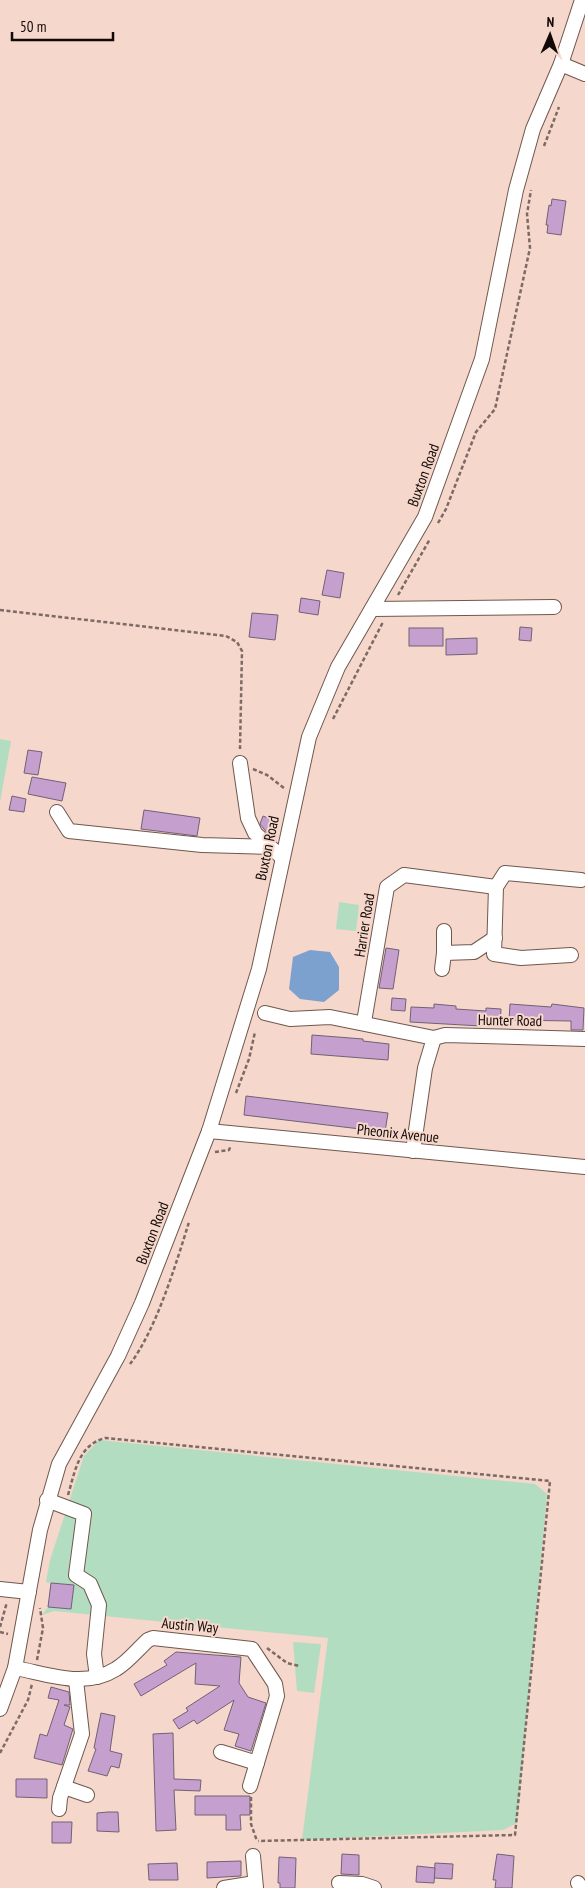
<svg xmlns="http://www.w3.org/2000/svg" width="585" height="1888" font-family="'PT Sans Narrow',sans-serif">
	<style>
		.green { fill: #b3ddc0 }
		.water { fill: #7ca1ce }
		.building { fill: #c5a0cf; stroke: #716175 }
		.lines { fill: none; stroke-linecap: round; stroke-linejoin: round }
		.minor-casing { stroke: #70574d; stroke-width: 16 }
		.path { stroke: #7d6a63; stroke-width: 2.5; stroke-dasharray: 4 2.5; stroke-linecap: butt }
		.minor { stroke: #fff; stroke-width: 14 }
		.labels { text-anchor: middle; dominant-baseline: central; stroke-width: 4; stroke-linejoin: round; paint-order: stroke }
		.street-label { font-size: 15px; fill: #120906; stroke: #f5d7cb }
	</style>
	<rect width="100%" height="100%" fill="#f5d7cb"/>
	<g class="green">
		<path d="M0 739 11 741 0 802Z"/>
		<path d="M339 902 359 905 356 931 336 929Z"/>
		<path d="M99 1440 535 1484 547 1494 517 1823 503 1830 302 1840 328 1638 54 1611 42 1615 48 1607 51 1583 46 1582 50 1560 84 1456Z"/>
		<path d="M293 1642 321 1644 314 1693 297 1691Z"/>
	</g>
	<path class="water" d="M310 950 330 952 339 967V990L324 1002 300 999 289 989 293 957Z"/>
	<g class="building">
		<path d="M552 199 566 201 561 235 547 233 548 225H546L549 205 551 206Z"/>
		<path d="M327 570 344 573 340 598 322 595Z"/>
		<path d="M301 598 320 601 318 615 299 612Z"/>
		<path d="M252 613 278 615 275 640 249 637Z"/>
		<path d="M520 627 532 628 531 641 519 640Z"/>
		<rect x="409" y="628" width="34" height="18"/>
		<path d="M477 638V654L446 655V639Z"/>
		<path d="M28 750 42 752 38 775 24 773Z"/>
		<path d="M32 777 66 783 62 801 28 794Z"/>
		<path d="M12 796 26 799 24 812 9 810Z"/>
		<path d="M144 810 200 818 197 836 141 829Z"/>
		<path d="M263 816 273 820 268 834 260 824Z"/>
		<path d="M386 948 399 950 393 989 379 988Z"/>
		<path d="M392 998 406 999 405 1011 391 1010Z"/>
		<path d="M434 1004 456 1006V1009L486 1011V1008L501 1009 500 1025 482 1023 481 1026 410 1022 411 1007 434 1008Z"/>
		<path d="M510 1004 551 1007 552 1004 584 1008 583 1030H571V1021L509 1020Z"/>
		<path d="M312 1035 363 1039V1041L389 1044 388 1060 311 1054Z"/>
		<path d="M246 1096 388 1113 385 1132 244 1115Z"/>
		<path d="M51 1583 74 1585 71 1609 48 1607Z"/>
		<path d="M176 1652 241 1657 239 1683 248 1697 266 1703 251 1751 235 1746 239 1734 224 1730 234 1700 197 1724 194 1720 179 1729 173 1720 188 1711 186 1708 220 1686 195 1684 196 1663 141 1696 134 1684 167 1665 164 1661Z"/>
		<path d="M51 1687 69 1692 70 1705H64L70 1707 64 1725 73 1729 62 1765 34 1758 40 1734 47 1736 59 1700 48 1698Z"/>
		<path d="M101 1713 115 1716 110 1751 122 1754 119 1768 111 1766 107 1776 88 1771 96 1749 94 1748Z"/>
		<path d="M173 1733 174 1779 201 1780 200 1791 174 1790 176 1830 156 1831 153 1734Z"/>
		<path d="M16 1779H47V1798L16 1797Z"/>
		<path d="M195 1796H250V1815H240L241 1830H226V1815H195Z"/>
		<path d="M108 1812H118L119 1832 97 1831V1813Z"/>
		<path d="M52 1822H72L71 1843H52Z"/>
		<path d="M342 1854 359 1855V1875L341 1874Z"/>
		<path d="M497 1854 514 1856 512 1888H495L496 1880H493Z"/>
		<path d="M279 1857 296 1858 295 1888H280V1883H278Z"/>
		<path d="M241 1861V1876L207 1878V1862Z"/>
		<path d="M177 1863 178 1880H149L148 1864Z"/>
		<path d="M435 1863 453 1864 452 1879 434 1878Z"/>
		<path d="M417 1866 435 1868 434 1883 416 1882Z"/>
	</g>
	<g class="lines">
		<defs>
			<g id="minor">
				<path d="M561 64 585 74"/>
				<path d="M372 609 554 607"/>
				<path d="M240 763 248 818 255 833 270 847"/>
				<path d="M57 812 69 831 202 845 270 847 282 857"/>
				<path d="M444 931V953L474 952 495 938"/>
				<path d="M571 955 521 958 494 954 496 887 505 873 581 880"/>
				<path d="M442 969 444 953"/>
				<path d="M265 1013 290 1019 330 1017 434 1038"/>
				<path d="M364 1022 387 887 404 875 496 887"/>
				<path d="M434 1038 445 1035 585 1039"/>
				<path d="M209 1131 585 1167"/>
				<path d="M413 1151 425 1068 434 1038"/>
				<path d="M47 1500 84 1514 76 1575 90 1584 99 1605 94 1654 97 1677"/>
				<path d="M0 1589 29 1592"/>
				<path d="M15 1668C48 1674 84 1689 116 1669 128 1662 137 1650 148 1640L153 1638 252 1649 275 1684 277 1696 250 1786"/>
				<path d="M0 1709 15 1668 40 1530 59 1464 118 1356 142 1303 209 1131 259 969 309 737 338 667 425 517 482 359 516 190 533 129 561 64 582 0"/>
				<path d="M221 1752 257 1763"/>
				<path d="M64 1787 87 1795"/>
				<path d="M59 1809 60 1798 82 1734 76 1680"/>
				<path d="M253 1856 256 1888"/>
				<path d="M339 1883 362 1884 374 1888"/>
				<path d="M578 1883 581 1888"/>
				<path d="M224 1888 255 1883"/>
			</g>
		</defs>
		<use href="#minor" class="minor-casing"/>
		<g class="path">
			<path d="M544 146 559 107"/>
			<path d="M438 523 446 509 476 432 495 409 530 248 527 214 531 190"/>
			<path d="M398 595 430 539"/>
			<path d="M0 610 226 636 237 642 242 651 240 749"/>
			<path d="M333 719 383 622"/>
			<path d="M253 769 267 775 284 788"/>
			<path d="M236 1093 249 1059 255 1032"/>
			<path d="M215 1152 229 1150 231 1145"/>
			<path d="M130 1364C156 1330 176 1264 189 1222"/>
			<path d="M68 1495C75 1472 78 1445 105 1438L550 1481 515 1835 258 1841"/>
			<path d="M0 1627 7 1602"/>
			<path d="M0 1632 8 1634"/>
			<path d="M267 1648 287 1663 299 1666"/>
			<path d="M37 1660 43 1628 40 1608"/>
			<path d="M0 1753 28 1700 32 1684"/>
			<path d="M251 1797V1824L257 1841"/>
		</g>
		<use href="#minor" class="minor"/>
	</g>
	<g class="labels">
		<g class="street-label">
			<text transform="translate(423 475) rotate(-70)">Buxton Road</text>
			<text transform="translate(267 848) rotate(-78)">Buxton Road</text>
			<text transform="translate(364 925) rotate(-81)">Harrier Road</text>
			<text transform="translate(510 1020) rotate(1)">Hunter Road</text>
			<text transform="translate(398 1133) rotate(6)">Pheonix Avenue</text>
			<text transform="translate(152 1233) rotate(-69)">Buxton Road</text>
			<text transform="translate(190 1625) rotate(5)">Austin Way</text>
		</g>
	</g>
	<g transform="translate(550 35) rotate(2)" stroke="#f5d7cb" stroke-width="4" paint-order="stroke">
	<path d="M0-4L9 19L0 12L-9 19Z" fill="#120906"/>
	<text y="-8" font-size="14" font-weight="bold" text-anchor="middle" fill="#120906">N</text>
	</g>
	<path d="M12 32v8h101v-8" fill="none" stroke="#120906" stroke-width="2.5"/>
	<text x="20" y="32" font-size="15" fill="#120906" stroke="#f5d7cb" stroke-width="4" paint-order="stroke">50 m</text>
</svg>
